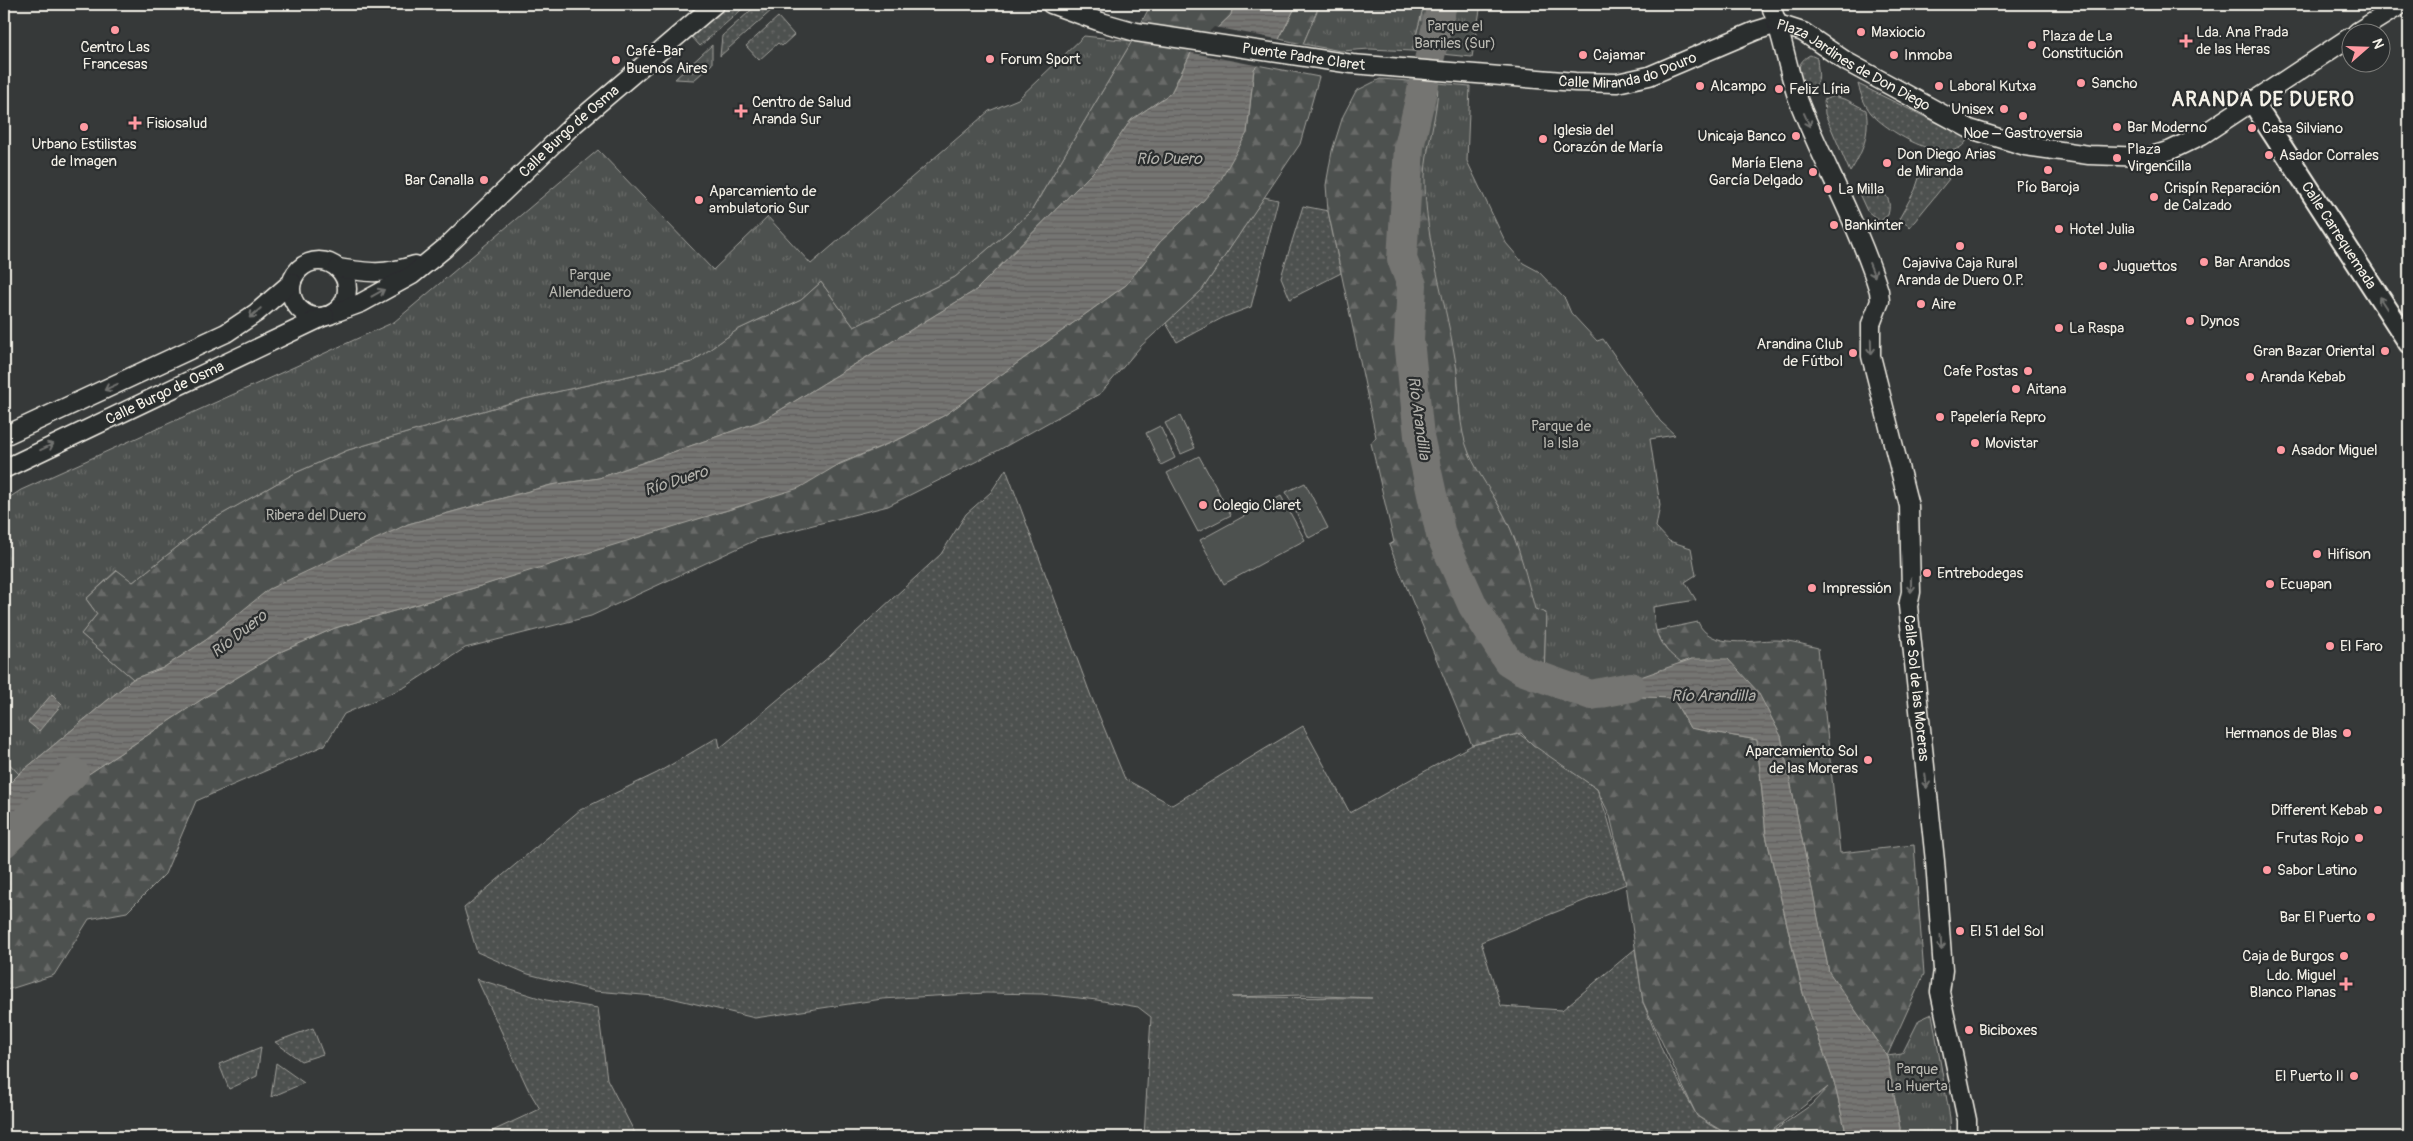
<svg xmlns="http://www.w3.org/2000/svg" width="2413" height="1141" font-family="Pangolin,sans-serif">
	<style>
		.grass { fill: url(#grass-dots); stroke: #a1a19c; fill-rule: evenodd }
		.forest { fill: url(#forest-firs); stroke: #a1a19c }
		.park { fill: url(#park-tufts); stroke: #a1a19c }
		.pitch { fill: #4e514f; stroke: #a1a19c }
		.water { fill: url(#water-rules); stroke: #a8a7a1 }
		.pier { fill: #363939 }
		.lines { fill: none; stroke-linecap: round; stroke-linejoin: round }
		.river { stroke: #757572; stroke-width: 30 }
		.tertiary-casing { stroke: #f4f1e8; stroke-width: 21 }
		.secondary-casing { stroke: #f4f1e8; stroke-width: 24 }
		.tertiary { stroke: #2a2d2e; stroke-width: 18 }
		.secondary { stroke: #2a2d2e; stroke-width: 20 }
		.oneway { stroke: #71726f }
		.poi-dot { fill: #ff9aa2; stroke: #2a2d2e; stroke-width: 2 }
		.labels { text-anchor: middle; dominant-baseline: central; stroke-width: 4.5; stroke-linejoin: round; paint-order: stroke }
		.park-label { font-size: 15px; fill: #bab9b2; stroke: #2a2d2e }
		.poi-label { font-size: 15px; fill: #f4f1e8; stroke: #2a2d2e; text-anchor: start }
		.street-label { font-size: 15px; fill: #f4f1e8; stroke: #2a2d2e }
		.water-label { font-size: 16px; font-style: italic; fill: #b4b3ad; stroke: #2a2d2e }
		.district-label { font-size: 20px; font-weight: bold; letter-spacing: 1px; fill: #f4f1e8; stroke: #2a2d2e }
	</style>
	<defs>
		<pattern id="grass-dots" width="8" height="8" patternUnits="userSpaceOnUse" patternTransform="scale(1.25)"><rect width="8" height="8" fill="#4e514f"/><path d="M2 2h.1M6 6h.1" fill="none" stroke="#686a68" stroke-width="1.8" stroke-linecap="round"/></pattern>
		<pattern id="forest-firs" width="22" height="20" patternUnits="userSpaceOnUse" patternTransform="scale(1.25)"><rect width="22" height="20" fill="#4e514f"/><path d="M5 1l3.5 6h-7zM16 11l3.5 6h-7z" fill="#686a68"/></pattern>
		<pattern id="park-tufts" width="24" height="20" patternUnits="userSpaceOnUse" patternTransform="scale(1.25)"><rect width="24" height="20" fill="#4e514f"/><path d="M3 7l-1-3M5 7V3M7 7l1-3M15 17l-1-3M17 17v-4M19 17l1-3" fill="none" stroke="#686a68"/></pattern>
		<pattern id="water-rules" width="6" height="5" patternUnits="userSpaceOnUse" patternTransform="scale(1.25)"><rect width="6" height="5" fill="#757572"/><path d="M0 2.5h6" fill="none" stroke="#5f5e5c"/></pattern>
	</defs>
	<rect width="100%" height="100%" fill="#363939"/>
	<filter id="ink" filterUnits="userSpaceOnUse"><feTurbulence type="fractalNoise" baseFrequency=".02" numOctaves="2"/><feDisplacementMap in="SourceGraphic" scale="10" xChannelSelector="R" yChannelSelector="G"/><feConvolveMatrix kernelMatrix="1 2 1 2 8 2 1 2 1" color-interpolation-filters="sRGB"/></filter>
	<g filter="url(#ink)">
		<g class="grass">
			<path d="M727 4H748L700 46 691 36Z"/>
			<path d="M758 4H766L772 10 720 56 722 36Z"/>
			<path d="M778 17 794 35 782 46 778 43 759 60 746 46Z"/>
			<path d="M712 45V64L694 80 675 79Z"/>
			<path d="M1810 55 1817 58C1818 77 1824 83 1804 94 1798 79 1793 64 1810 55Z"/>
			<path d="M1858 84 1968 138C1953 172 1886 131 1871 113 1864 104 1861 95 1858 84Z"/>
			<path d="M1834 96 1847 100 1866 110C1870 134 1863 152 1850 172L1825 114 1824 100Z"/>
			<path d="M1930 170 1940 171 1949 179 1910 227 1899 219 1915 190 1920 175Z"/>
			<path d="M1855 185C1874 188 1895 190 1888 215L1880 221 1867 211Z"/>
			<path d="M1264 197 1278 200 1251 307 1224 317 1177 342 1166 323 1202 290Z"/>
			<path d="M1303 206 1328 211 1341 273 1290 299 1281 277Z"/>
			<path d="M1006 469 1091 696 1125 779 1172 805 1303 726 1350 813 1472 745 1519 734 1597 789 1608 819 1626 884 1481 942 1501 1006 1562 1010 1635 949 1643 1002 1662 1050 1697 1116 1710 1125 1736 1137H1144L1151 1017 1138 1007 1097 1000 1042 994 986 993 882 999 755 1018 667 997 595 991 528 974 477 952 464 908 580 810 657 773 718 737 720 748 830 656 941 554 966 514 991 492ZM1302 995 1371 998H1372L1232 997Z"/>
			<path d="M477 979 546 1000 598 1008 607 1079 637 1137H487L486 1134 540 1109 528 1089Z"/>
			<path d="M313 1028 323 1054 301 1061 275 1042Z"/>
			<path d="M261 1047 257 1076 229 1089 219 1064Z"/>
			<path d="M276 1063 304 1083 271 1097Z"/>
		</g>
		<g class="forest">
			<path d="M1151 4H1233L1231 15 1191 53 1171 93 1131 120 1099 166 976 290 764 420 599 478 551 485 408 524 206 640 163 668 133 679 81 634 97 614 86 599 118 570 133 582 210 521 295 473 348 450 524 399 692 362 737 330 801 300 821 282 854 327 955 277 1030 213 1132 41Z"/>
			<path d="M1297 4H1320L1303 44 1279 39Z"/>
			<path d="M1424 4H1442L1430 53 1412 51Z"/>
			<path d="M1257 65 1319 77 1300 144 1202 290 1141 346 1101 393 999 450 888 506 758 539 591 616 465 648 405 687 344 714 325 745 196 801 165 874 127 912 89 919 54 975 4 991V843L46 802 216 690 280 652 335 628 474 588 631 538 742 506 904 437 945 415 1126 285 1160 242 1203 201 1247 133 1254 69Z"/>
			<path d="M1380 79 1438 83V107L1428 149 1457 370 1460 414 1469 453 1507 520 1546 613 1544 679 1591 695 1673 698 1690 728 1757 740 1766 835 1803 993 1834 1082 1847 1137H1765L1811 1105 1828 1087 1764 1137H1732L1697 1116 1643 1002 1626 884 1610 816 1597 789 1533 745 1521 733 1472 745 1389 545 1394 542 1371 443 1376 437 1328 211 1326 185 1332 151 1343 116 1356 91Z"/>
			<path d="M1698 622C1710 650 1753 640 1776 640 1790 640 1805 645 1818 648L1840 853 1914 845 1924 974 1887 1056 1829 973 1781 736 1692 659 1680 663 1668 652 1655 631Z"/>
			<path d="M4 758 19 774 4 789Z"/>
		</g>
		<g class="park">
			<path d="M1320 4H1424L1412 51 1370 49 1341 51 1303 44Z"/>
			<path d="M1442 4H1481L1472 57 1430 53Z"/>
			<path d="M1084 36 1132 41 1030 213 955 277 854 327 821 282 801 300 737 330 692 362 524 399 348 450 295 473 210 521 133 582 117 570 86 599 97 614 81 634 133 679 19 774 4 758V501L21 490 394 322 598 150 713 270 768 217 811 264 989 111 1018 99Z"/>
			<path d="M1438 83 1470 86 1467 161 1506 243 1523 263 1538 271 1565 299 1571 313 1597 341 1603 339 1660 421 1675 435 1650 439 1660 505 1656 527 1669 541 1691 548 1696 575 1685 582 1696 600 1653 607C1655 639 1660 647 1685 666L1631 687 1591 695 1544 679 1546 613 1535 609C1527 579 1520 547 1506 519 1495 496 1479 476 1469 453 1458 427 1460 398 1457 371 1448 306 1424 242 1425 176 1426 145 1438 115 1438 83Z"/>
			<path d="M1932 1014 1950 1118 1951 1137H1899L1900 1128 1887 1056 1902 1054 1919 1020Z"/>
		</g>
		<g class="pitch">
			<path d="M1180 416 1195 448 1181 454 1165 423Z"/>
			<path d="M1160 426 1175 458 1161 465 1146 433Z"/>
			<path d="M1199 456 1231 515 1198 532 1167 473Z"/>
			<path d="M1305 483 1328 528 1309 538 1286 492Z"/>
			<path d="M1281 496 1305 540 1224 584 1200 540Z"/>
		</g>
		<g class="water">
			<path d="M1233 4H1297L1273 51 1254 69 1247 133 1220 181 1203 201 1160 242 1126 285 945 415 904 437 841 463 799 488 474 588 335 628 280 652 216 690 46 802 4 843V789L19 774 133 679 163 668 206 640 269 589 408 524 551 485 599 478 764 420 976 290 1099 166 1131 120 1171 93 1191 53 1231 15Z"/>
			<path d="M1692 659H1728L1758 692 1781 736 1829 972 1887 1056 1900 1128 1899 1137H1847L1834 1082 1803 993 1766 835 1757 740 1690 728 1673 698 1591 695 1573 688 1632 680Z"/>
			<path d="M52 694 62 704 39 731 28 722Z"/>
		</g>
		<path class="pier" d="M1214 27 1282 40 1275 53 1260 66 1188 52Z"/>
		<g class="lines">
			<g class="river">
				<path d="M1442 4 1409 147 1402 259 1412 285 1409 340 1419 436 1441 535 1473 606 1508 661 1524 671 1591 695 1631 687"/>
				<path d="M4 843 74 773"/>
			</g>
			<defs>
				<g id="tertiary">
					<path id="s1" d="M1051 4 1101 22 1136 32 1352 64 1575 82 1617 83 1649 76 1755 31 1778 24"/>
					<path id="s2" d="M1770 4C1783 35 1787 70 1799 102 1824 165 1859 226 1879 291L1880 301 1871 324V356L1909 506 1911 592 1908 606 1935 861 1943 970 1940 992 1967 1120V1137"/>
					<path id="s3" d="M1778 24 1803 32 1847 62 1970 129 2025 146 2089 155 2148 157 2171 150 2202 135 2350 37"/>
					<path d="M2357 32 2402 4"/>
					<circle cx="319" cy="289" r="28"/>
					<path d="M338 268C370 273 383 275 415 265"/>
					<path id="s4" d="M334 313 361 303 412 275 445 248 572 126 715 4"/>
					<path d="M4 436 226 333 256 313 292 282"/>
					<path id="s5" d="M4 469 325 316"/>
				</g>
				<g id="secondary">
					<path id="s6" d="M2252 101 2409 343"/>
				</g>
			</defs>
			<use href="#tertiary" class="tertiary-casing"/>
			<use href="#secondary" class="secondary-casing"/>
			<use href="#tertiary" class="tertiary"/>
			<use href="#secondary" class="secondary"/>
		</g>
		<defs><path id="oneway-shaft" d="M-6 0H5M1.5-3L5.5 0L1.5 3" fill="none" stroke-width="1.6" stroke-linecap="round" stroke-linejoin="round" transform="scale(1.25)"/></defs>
		<g class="oneway">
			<use href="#oneway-shaft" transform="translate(1807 120) rotate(66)"/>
			<use href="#oneway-shaft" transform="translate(1872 270) rotate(68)"/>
			<use href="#oneway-shaft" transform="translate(378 293) rotate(-29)"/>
			<use href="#oneway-shaft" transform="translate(2383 303) rotate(-123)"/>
			<use href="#oneway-shaft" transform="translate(255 313) rotate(140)"/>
			<use href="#oneway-shaft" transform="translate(1871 347) rotate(89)"/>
			<use href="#oneway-shaft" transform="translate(111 387) rotate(155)"/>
			<use href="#oneway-shaft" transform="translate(47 447) rotate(-25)"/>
			<use href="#oneway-shaft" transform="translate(1911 585) rotate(90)"/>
			<use href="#oneway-shaft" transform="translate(1926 781) rotate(84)"/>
			<use href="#oneway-shaft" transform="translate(1941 943) rotate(86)"/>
		</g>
	</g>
	<g class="poi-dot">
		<circle cx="115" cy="30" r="5"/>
		<circle cx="1861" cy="32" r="5"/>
		<path d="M2183.5 33.5h5v5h5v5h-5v5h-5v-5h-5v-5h5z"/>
		<circle cx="2032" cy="45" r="5"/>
		<circle cx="1583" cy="55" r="5"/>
		<circle cx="1894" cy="55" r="5"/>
		<circle cx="990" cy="59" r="5"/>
		<circle cx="616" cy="60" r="5"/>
		<circle cx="2081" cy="83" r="5"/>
		<circle cx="1700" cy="86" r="5"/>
		<circle cx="1939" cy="86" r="5"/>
		<circle cx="1779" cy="89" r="5"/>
		<circle cx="2004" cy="109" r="5"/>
		<path d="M738.5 103.5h5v5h5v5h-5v5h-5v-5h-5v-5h5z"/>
		<circle cx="2023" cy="116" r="5"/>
		<path d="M132.5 115.5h5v5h5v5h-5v5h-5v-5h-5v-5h5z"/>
		<circle cx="84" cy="127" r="5"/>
		<circle cx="2117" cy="127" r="5"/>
		<circle cx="2252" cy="128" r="5"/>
		<circle cx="1796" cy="136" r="5"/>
		<circle cx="1543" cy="139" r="5"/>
		<circle cx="2269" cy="155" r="5"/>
		<circle cx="2117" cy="158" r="5"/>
		<circle cx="1887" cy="163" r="5"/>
		<circle cx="2048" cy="170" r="5"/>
		<circle cx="1813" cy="172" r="5"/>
		<circle cx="484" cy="180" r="5"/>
		<circle cx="1828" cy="189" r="5"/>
		<circle cx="2154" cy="197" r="5"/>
		<circle cx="699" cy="200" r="5"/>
		<circle cx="1834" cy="225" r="5"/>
		<circle cx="2059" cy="229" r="5"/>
		<circle cx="1960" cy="246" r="5"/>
		<circle cx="2204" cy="262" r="5"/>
		<circle cx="2103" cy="266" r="5"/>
		<circle cx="1921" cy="304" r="5"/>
		<circle cx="2190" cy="321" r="5"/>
		<circle cx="2059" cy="328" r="5"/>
		<circle cx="2385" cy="351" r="5"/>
		<circle cx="1853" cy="353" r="5"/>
		<circle cx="2028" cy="371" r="5"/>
		<circle cx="2250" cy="377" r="5"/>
		<circle cx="2016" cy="389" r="5"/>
		<circle cx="1940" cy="417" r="5"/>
		<circle cx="1975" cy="443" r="5"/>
		<circle cx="2281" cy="450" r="5"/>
		<circle cx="1203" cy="505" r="5"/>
		<circle cx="2317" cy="554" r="5"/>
		<circle cx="1927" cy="573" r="5"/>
		<circle cx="2270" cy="584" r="5"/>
		<circle cx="1812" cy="588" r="5"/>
		<circle cx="2330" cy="646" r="5"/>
		<circle cx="2347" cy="733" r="5"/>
		<circle cx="1868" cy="760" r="5"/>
		<circle cx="2378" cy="810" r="5"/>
		<circle cx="2359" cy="838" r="5"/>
		<circle cx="2267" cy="870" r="5"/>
		<circle cx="2371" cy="917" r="5"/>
		<circle cx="1960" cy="931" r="5"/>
		<circle cx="2344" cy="956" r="5"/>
		<path d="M2343.5 976.5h5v5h5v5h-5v5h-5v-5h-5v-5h5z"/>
		<circle cx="1969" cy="1030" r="5"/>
		<circle cx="2354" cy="1076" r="5"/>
	</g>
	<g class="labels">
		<g class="park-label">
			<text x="1455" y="26">Parque el<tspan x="1455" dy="17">Barriles (Sur)</tspan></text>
			<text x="590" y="275">Parque<tspan x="590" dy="17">Allendeduero</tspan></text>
			<text x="1561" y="426">Parque de<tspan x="1561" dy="17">la Isla</tspan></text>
			<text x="316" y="515">Ribera del Duero</text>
			<text x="1917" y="1069">Parque<tspan x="1917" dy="17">La Huerta</tspan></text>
		</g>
		<g class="poi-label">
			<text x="1871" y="32">Maxiocio</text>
			<text x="2196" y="32">Lda. Ana Prada<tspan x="2196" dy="17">de las Heras</tspan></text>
			<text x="2042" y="36">Plaza de La<tspan x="2042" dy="17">Constitución</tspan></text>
			<text x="115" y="47" text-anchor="middle">Centro Las<tspan x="115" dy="17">Francesas</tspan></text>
			<text x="626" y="51">Café-Bar<tspan x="626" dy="17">Buenos Aires</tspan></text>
			<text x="1593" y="55">Cajamar</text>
			<text x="1904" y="55">Inmoba</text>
			<text x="1000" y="59">Forum Sport</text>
			<text x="2091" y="83">Sancho</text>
			<text x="1710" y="86">Alcampo</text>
			<text x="1949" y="86">Laboral Kutxa</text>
			<text x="1789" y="89">Feliz Líria</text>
			<text x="752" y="102">Centro de Salud<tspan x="752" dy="17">Aranda Sur</tspan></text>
			<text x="1994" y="109" text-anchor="end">Unisex</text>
			<text x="146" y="123">Fisiosalud</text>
			<text x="2127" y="127">Bar Moderno</text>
			<text x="2262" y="128">Casa Silviano</text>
			<text x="1553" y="130">Iglesia del<tspan x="1553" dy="17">Corazón de María</tspan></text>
			<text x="2023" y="133" text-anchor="middle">Noe – Gastroversia</text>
			<text x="1786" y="136" text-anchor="end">Unicaja Banco</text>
			<text x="84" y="144" text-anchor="middle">Urbano Estilistas<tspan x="84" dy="17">de Imagen</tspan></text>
			<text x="2127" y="149">Plaza<tspan x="2127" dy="17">Virgencilla</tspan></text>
			<text x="1897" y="154">Don Diego Arias<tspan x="1897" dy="17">de Miranda</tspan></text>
			<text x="2279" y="155">Asador Corrales</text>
			<text x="1803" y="163" text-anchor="end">María Elena<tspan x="1803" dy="17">García Delgado</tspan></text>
			<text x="474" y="180" text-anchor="end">Bar Canalla</text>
			<text x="2048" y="187" text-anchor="middle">Pío Baroja</text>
			<text x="2164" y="188">Crispín Reparación<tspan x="2164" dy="17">de Calzado</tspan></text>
			<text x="1838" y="189">La Milla</text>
			<text x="709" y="191">Aparcamiento de<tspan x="709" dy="17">ambulatorio Sur</tspan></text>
			<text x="1844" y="225">Bankinter</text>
			<text x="2069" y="229">Hotel Julia</text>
			<text x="2214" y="262">Bar Arandos</text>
			<text x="1960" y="263" text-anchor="middle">Cajaviva Caja Rural<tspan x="1960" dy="17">Aranda de Duero O.P.</tspan></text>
			<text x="2113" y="266">Juguettos</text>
			<text x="1931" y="304">Aire</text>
			<text x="2200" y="321">Dynos</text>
			<text x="2069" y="328">La Raspa</text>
			<text x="1843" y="344" text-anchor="end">Arandina Club<tspan x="1843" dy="17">de Fútbol</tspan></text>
			<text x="2375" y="351" text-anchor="end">Gran Bazar Oriental</text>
			<text x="2018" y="371" text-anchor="end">Cafe Postas</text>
			<text x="2260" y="377">Aranda Kebab</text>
			<text x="2026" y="389">Aitana</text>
			<text x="1950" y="417">Papelería Repro</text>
			<text x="1985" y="443">Movistar</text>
			<text x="2291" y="450">Asador Miguel</text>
			<text x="1213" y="505">Colegio Claret</text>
			<text x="2327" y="554">Hifison</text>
			<text x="1937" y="573">Entrebodegas</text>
			<text x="2280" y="584">Ecuapan</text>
			<text x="1822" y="588">Impressión</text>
			<text x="2340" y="646">El Faro</text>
			<text x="2337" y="733" text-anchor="end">Hermanos de Blas</text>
			<text x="1858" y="751" text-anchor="end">Aparcamiento Sol<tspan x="1858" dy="17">de las Moreras</tspan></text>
			<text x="2368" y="810" text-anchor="end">Different Kebab</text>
			<text x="2349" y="838" text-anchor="end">Frutas Rojo</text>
			<text x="2277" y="870">Sabor Latino</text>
			<text x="2361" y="917" text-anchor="end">Bar El Puerto</text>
			<text x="1970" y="931">El 51 del Sol</text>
			<text x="2334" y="956" text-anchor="end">Caja de Burgos</text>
			<text x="2336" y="975" text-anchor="end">Ldo. Miguel<tspan x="2336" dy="17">Blanco Planas</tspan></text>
			<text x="1979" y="1030">Biciboxes</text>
			<text x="2344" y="1076" text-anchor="end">El Puerto II</text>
		</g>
		<g class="street-label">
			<text stroke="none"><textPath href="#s1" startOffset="259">Puente Padre Claret</textPath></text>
			<text stroke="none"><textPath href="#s1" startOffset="586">Calle Miranda do Douro</textPath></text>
			<text stroke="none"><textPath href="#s3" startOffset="86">Plaza Jardines de Don Diego</textPath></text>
			<text stroke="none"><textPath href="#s4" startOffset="300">Calle Burgo de Osma</textPath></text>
			<text stroke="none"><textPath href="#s6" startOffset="160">Calle Carrequemada</textPath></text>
			<text stroke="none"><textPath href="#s5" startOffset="178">Calle Burgo de Osma</textPath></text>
			<text stroke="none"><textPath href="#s2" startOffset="712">Calle Sol de las Moreras</textPath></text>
		</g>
		<g class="water-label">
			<text x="1169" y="159">Río Duero</text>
			<text transform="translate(1419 418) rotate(82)">Río Arandilla</text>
			<text transform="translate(676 481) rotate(-18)">Río Duero</text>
			<text transform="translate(239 634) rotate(-38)">Río Duero</text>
			<text x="1713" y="696">Río Arandilla</text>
		</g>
		<g class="district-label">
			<text x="2263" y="99">ARANDA DE DUERO</text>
		</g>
	</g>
	<rect width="2413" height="1141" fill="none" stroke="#2a2d2e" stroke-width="20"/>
	<rect x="10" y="10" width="2393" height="1121" fill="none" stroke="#f4f1e8" stroke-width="2" filter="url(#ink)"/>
	<g transform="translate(2366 48) rotate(70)"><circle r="24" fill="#2a2d2e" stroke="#7b7b78"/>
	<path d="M0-4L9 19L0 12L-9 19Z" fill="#ff9aa2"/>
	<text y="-8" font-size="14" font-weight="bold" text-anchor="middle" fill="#f4f1e8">N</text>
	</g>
</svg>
